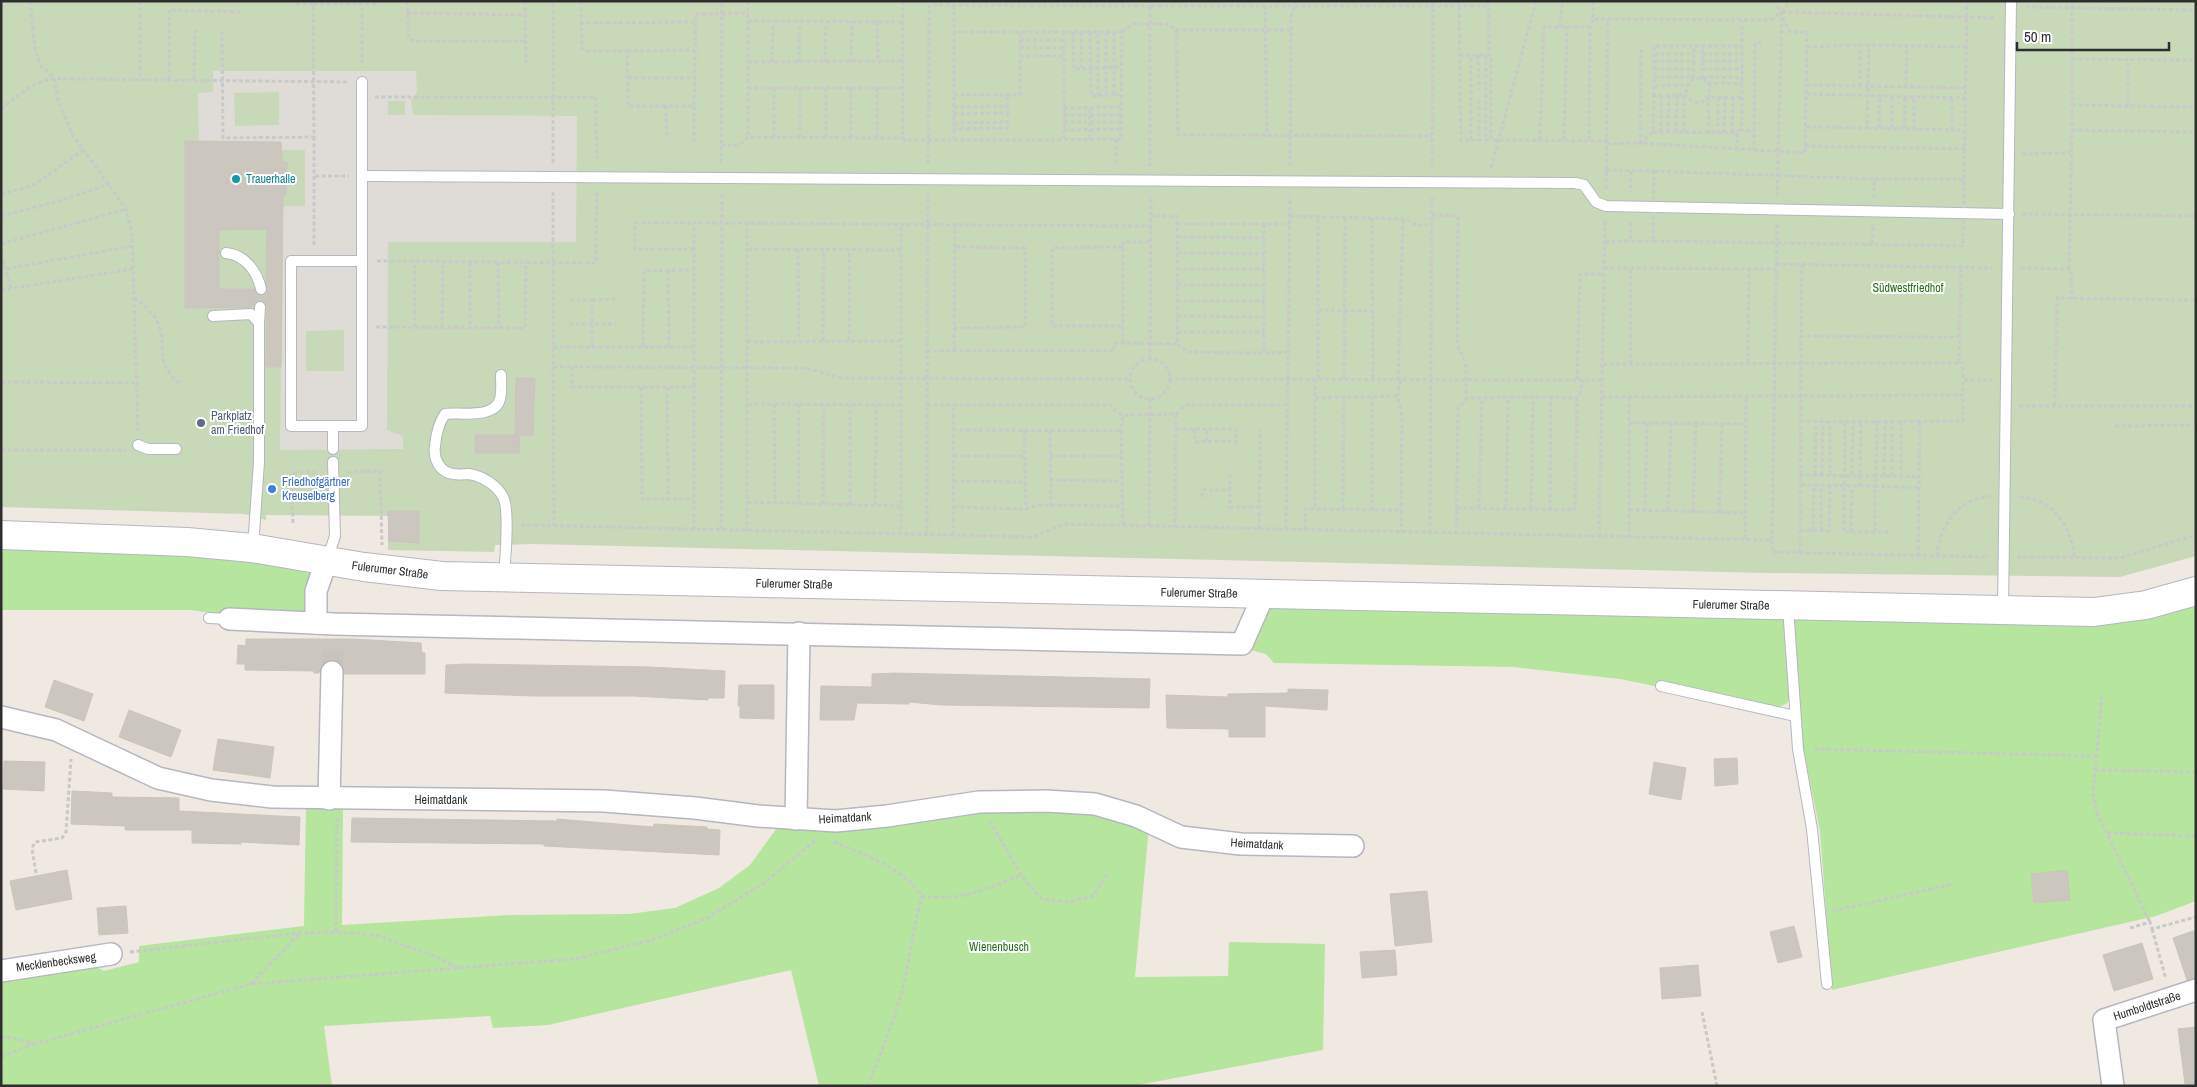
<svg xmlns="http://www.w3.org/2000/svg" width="2197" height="1087" font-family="'Archivo Narrow',sans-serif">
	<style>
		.green { fill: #b6e59e }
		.cemetery { fill: #c8d9b8 }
		.plaza { fill: #dfdcd8; fill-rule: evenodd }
		.building { fill: #cbc7bf; stroke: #cbc5ba; fill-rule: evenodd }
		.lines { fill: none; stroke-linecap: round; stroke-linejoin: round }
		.street-tunnel { stroke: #c8c4bd; stroke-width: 21; stroke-dasharray: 21 11; stroke-linecap: butt }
		.lane-casing { stroke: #b4b7c1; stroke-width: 12 }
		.street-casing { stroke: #b4b7c1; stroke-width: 24 }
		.secondary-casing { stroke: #b4b7c1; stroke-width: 30 }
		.path { stroke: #c9c9c9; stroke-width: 3; stroke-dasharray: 4 2.5; stroke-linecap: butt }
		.lane { stroke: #fff; stroke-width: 10 }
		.street { stroke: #fff; stroke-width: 21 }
		.secondary { stroke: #fff; stroke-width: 28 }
		.culture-dot { fill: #0f9aa8; stroke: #fff; stroke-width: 2 }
		.service-dot { fill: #5c6f8a; stroke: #fff; stroke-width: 2 }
		.shop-dot { fill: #3f7fe0; stroke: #fff; stroke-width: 2 }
		.labels { text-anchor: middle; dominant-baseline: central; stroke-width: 4; stroke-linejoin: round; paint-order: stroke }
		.culture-label { font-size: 12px; fill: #0d838f; stroke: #fff; text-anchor: start }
		.park-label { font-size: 12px; fill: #2c6e1b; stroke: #fff }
		.service-label { font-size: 12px; fill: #4e5e75; stroke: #fff; text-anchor: start }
		.shop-label { font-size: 12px; fill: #366cbe; stroke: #fff; text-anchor: start }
		.street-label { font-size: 12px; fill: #2e2e2e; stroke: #fff }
	</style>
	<rect width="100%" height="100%" fill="#efe9e1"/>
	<g class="green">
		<path d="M1 547 166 552 319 569 311 620 229 615 190 610H1Z"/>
		<path d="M1264 603H2196V901L2156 916 1832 990 1820 831 1802 742 1797 686 1787 703 1774 710 1620 679 1513 667 1274 663 1266 654 1243 648Z"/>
		<path d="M306 805 343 806 342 925 510 915 629 914 675 908 719 888 750 865 779 825 1013 806 1096 809 1149 827 1135 977 1228 976 1229 942 1325 944 1323 1050 1133 1086H819L791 970 548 1025 493 1028 490 1016 324 1026 332 1086H1V976L87 962 104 971 139 962V946L304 926Z"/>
	</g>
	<path class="cemetery" d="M1 1H2196V556L2120 577 1767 573 534 544 495 545 494 552 388 550V516L266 515V520L244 514 1 507Z"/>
	<path class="plaza" d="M213 71H416L417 92 411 100 413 115 577 116 576 242H388L387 430 403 436V449L280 450 283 214 280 206H305V150H281L280 142 199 141 198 93 213 92ZM279 92V125L235 126 234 93ZM388 101H405V115H388ZM344 330V371H306V331Z"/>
	<g class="building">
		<path d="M185 141 281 142 282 162H287L286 195 283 196 281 367H266L267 307 263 301H257L253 307 185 308ZM267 229 266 293 259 295 254 289H219V230Z"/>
		<path d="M516 378H535L533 435H515Z"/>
		<path d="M475 435H520L519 453H475Z"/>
		<path d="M388 511H419V543L389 541Z"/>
		<path d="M246 639H353L421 643 422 653H425V674H344L343 666 338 661 332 660 322 665 319 673H314V671L245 670V664H237L238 645 246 646Z"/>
		<path d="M467 664 650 667 725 671 724 698H708V700L633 696H535L445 693 446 665Z"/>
		<path d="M894 673 1150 679 1149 708 941 705 909 702V704L857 703 854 720H820L821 686 872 687V674Z"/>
		<path d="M54 680 93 694 84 721 45 707Z"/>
		<path d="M739 685H774V719L740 718V706H738Z"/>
		<path d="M1288 689 1328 690 1327 710 1265 706V737H1229V729L1167 728 1166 695 1228 697V694L1288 693Z"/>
		<path d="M129 710 181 730 171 757 119 737Z"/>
		<path d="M218 739 274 747 270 778 213 770Z"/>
		<path d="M1737 758 1738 784 1715 786 1714 759Z"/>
		<path d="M4 761 45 762 44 791 3 789Z"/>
		<path d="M1654 762 1686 768 1681 800 1649 794Z"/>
		<path d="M72 791 112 793V797L179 798V811L300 817 299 845 241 842V844L192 843V830H125V826L71 824Z"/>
		<path d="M352 818 557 821V819L653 827 654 824 707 827V829L720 830 719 855 544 846V844L351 842Z"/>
		<path d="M67 870 72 899 16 910 10 881Z"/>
		<path d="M2067 870 2070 900 2034 903 2031 874Z"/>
		<path d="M1427 891 1432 942 1395 946 1390 894Z"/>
		<path d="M126 906 128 933 99 935 97 908Z"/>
		<path d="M1794 926 1802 957 1778 963 1770 932Z"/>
		<path d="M2196 930V978L2187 980 2173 938Z"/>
		<path d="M2142 943 2153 979 2114 991 2103 955Z"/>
		<path d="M1395 950 1397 975 1362 978 1360 952Z"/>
		<path d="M1698 965 1701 996 1662 999 1660 968Z"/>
		<path d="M2196 1027V1084H2185L2178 1029Z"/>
	</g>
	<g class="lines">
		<path class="street-tunnel" d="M332 672 333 640"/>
		<defs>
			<g id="lane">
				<path d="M362 176 1575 183 1584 185 1596 202 1606 206 2009 214"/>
				<path d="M226 253C245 255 257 271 261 289"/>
				<path d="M213 316 251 314 259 323V462L253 547"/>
				<path d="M259 323 260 307"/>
				<path d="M501 375C501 382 502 392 500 399 495 419 461 412 445 414 438 424 436 435 435 446 433 459 440 473 454 474 459 475 464 474 469 474 482 476 497 485 503 497 510 509 505 561 504 577"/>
				<path d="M333 426H291V261H362"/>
				<path d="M138 445 148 449H176"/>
				<path d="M333 449V426H362V82"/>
				<path d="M327 560 335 536 333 462"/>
				<path d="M1788 607 1798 749 1812 829 1827 984"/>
				<path d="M2003 610 2011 1"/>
				<path d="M209 618 229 619"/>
				<path d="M1661 686 1795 716"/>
			</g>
			<g id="street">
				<path d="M229 619 334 624 1242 644 1264 594"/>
				<path d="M316 623V591L326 562"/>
				<path d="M1 717 56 730 158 778 211 790 272 797 604 801 695 808 758 816 836 821 887 816 979 802 1046 801 1095 804 1136 816 1181 837 1241 844 1353 846"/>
				<path d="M329 799 332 672"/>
				<path d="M796 819 799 633"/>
				<path d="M1 971 111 954"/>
				<path d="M2113 1086 2104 1020 2196 990"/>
			</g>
			<path id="secondary" d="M1 535 187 542 252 548 364 567 442 576 2094 612 2146 605 2196 591"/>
		</defs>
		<use href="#lane" class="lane-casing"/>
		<use href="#street" class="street-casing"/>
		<use href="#secondary" class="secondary-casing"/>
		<g class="path">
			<path d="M30 1 35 50 41 66 54 77 58 100 72 134 126 209 132 233 138 432"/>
			<path d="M140 1V78"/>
			<path d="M362 1V4H376"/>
			<path d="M407 1 409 39 417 41H526"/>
			<path d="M525 1 526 64"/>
			<path d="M581 1 582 48 586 51H627L628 106H694L696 14 748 13"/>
			<path d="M748 1V137"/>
			<path d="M903 1V138L905 140C977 140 1049 140 1121 139L1122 32H954V140"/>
			<path d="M1459 1 1461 140H1491"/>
			<path d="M1488 1 1489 55H1491V140L1607 141"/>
			<path d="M1593 1V19L1770 20 1782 12 1777 196"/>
			<path d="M296 4H313V1"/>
			<path d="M954 5V32"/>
			<path d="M1265 5 1267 137"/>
			<path d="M2026 7 2196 10"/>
			<path d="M1782 12 1996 18"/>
			<path d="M1782 12 1790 1"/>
			<path d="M407 13 525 15"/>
			<path d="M748 21 903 22"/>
			<path d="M877 22 878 61"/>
			<path d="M580 23 695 22"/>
			<path d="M1559 27 1563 1"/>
			<path d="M1176 30H1291L1290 167"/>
			<path d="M1291 30V18L1296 1"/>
			<path d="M222 31 223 138 314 137 313 4H362V67"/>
			<path d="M1064 32V138"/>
			<path d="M1073 32 1074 69 1121 67"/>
			<path d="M1081 32V68"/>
			<path d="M1090 32 1091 96 1114 95"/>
			<path d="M1114 32V95H1121"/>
			<path d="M1122 32 1133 24H1168L1176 30 1178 135 1432 136"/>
			<path d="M1020 40H1064"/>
			<path d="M1020 47 1064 48"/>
			<path d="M1807 47 1860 45 1966 47"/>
			<path d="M1641 49 1640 143 1805 153 1807 32H1790L1775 1"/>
			<path d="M627 51 695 50"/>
			<path d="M1654 54H1694"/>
			<path d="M1702 54H1743"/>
			<path d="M1478 55 1479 90"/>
			<path d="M1486 55V140"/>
			<path d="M1020 56H1064"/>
			<path d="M1460 56 1486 55"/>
			<path d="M2072 59 2196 60"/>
			<path d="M1654 61H1694"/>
			<path d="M1702 61H1743"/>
			<path d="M748 62 903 61"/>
			<path d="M772 62 773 22"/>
			<path d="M799 62 800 22"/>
			<path d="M825 62 826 22"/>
			<path d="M851 62 852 22"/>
			<path d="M1654 69H1693"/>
			<path d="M1702 69H1743"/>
			<path d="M1654 77H1693"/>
			<path d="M628 78H695"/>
			<path d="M1693 78 1694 47"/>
			<path d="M169 79V10L242 12"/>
			<path d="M194 79 195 30"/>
			<path d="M1702 79V47"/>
			<path d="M1704 80 1706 77 1742 78"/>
			<path d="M1708 83 1743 84"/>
			<path d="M1806 85 1965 88"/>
			<path d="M1654 86 1687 85"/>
			<path d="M1860 86V45"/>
			<path d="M1906 87 1907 45"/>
			<path d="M748 88H904"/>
			<path d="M826 88V137"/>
			<path d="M1806 94 1965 98"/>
			<path d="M954 95H1020V32"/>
			<path d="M1106 95V32"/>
			<path d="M1098 96V32"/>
			<path d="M1654 96V46H1742"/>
			<path d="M375 97H596L597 162"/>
			<path d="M1718 97V133"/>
			<path d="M1479 100V140"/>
			<path d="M2072 105 2196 107"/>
			<path d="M666 106 667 140"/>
			<path d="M694 106V145"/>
			<path d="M2128 106V59"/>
			<path d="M954 107 1007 106 1008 95"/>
			<path d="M1064 108 1121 107"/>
			<path d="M1 109C23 92 39 75 68 79L348 82"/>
			<path d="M954 114 1008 113 1007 106"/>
			<path d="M1064 115H1121"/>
			<path d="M1064 122H1121"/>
			<path d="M954 123 1008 122V113"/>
			<path d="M1806 127 1867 128 1869 45"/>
			<path d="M1867 128 1960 130"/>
			<path d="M1879 128 1880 95"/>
			<path d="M1892 128V96"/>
			<path d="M1904 128 1905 96"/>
			<path d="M953 129 1008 128V122"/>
			<path d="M1914 129V96"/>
			<path d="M1952 129V97"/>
			<path d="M1064 130 1121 129"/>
			<path d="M1740 130 1754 131"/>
			<path d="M2072 130 2196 132"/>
			<path d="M1653 132 1732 133 1740 130 1742 123V20"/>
			<path d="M1661 132V96"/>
			<path d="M1668 132 1669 96"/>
			<path d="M1676 132 1677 95"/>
			<path d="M1684 132C1684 117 1681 89 1693 79 1701 78 1706 79 1710 86L1708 97C1701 105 1693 104 1686 95"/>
			<path d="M1709 133 1708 97H1742"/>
			<path d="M1724 133 1725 97"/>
			<path d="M1732 133 1733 97"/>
			<path d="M314 137V246"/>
			<path d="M774 137V88"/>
			<path d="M800 137V88"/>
			<path d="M851 137V88"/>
			<path d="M877 138V88"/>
			<path d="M1090 139V107"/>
			<path d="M1116 139V166"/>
			<path d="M1471 140V55"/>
			<path d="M1540 140 1544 27H1590"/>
			<path d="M1564 140 1567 27"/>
			<path d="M1589 140 1590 27 1593 19"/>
			<path d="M1607 144 1640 143 1653 132 1654 96 1686 95"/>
			<path d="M721 145H739L748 137 903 138"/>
			<path d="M1805 146 1966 149"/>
			<path d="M1737 150V131"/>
			<path d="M1754 151 1755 43H1763"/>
			<path d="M2022 154 2071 153"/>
			<path d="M553 163V1"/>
			<path d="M721 163 722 1"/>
			<path d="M928 164 929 5 1150 6V1"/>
			<path d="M1150 167V6H1489"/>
			<path d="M1432 168 1433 1"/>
			<path d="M1491 168 1536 1"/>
			<path d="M1606 170 1654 171"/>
			<path d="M1631 171V193"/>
			<path d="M1654 171 1874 179H1964L1963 246 1653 241Z"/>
			<path d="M315 176H349"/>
			<path d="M1964 179 1967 1"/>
			<path d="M1606 189 1608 19"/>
			<path d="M553 192V367L806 368 841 378 1130 379"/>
			<path d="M1 194 34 185 83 150"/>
			<path d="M1874 198V179"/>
			<path d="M2022 214 2196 216"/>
			<path d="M1432 215 1458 216 1457 344 1466 365V400"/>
			<path d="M1 216 62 200 110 184"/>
			<path d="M1290 216 1406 219 1416 225H1432"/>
			<path d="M1372 218 1373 379"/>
			<path d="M747 222V531"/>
			<path d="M1631 222V241H1653"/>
			<path d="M1177 224H1290"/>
			<path d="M1264 224V353L1288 352"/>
			<path d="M1177 237 1264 238"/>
			<path d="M1605 242 1631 241"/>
			<path d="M1 244 126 209"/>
			<path d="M1872 244 1873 224"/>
			<path d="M1123 247 1052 248V326H1123"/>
			<path d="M694 249H635V223H694"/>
			<path d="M748 249 901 250V534"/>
			<path d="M798 249 799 341"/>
			<path d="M901 250V223"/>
			<path d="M1 253 11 288"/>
			<path d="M1177 253 1264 254"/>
			<path d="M377 261 596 263 597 191"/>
			<path d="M470 262V328"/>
			<path d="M498 262 499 328"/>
			<path d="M1776 264 1992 268"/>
			<path d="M1802 264 1801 336 1959 337"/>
			<path d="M1604 268 1775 269"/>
			<path d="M2021 268 2071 269 2072 299"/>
			<path d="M6 269 132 246"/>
			<path d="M1177 269H1264"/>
			<path d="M2069 269 2072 130V1"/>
			<path d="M668 271 669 347"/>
			<path d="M1177 285H1264"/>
			<path d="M1 290 133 269"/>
			<path d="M134 298C144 305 153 312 158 323 169 349 152 360 179 383"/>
			<path d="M570 300H592V347"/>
			<path d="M592 300 616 299"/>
			<path d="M1177 301H1264"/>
			<path d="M1318 310 1373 311"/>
			<path d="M1177 316 1264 317"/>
			<path d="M569 324H616"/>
			<path d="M376 327 525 328 526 262"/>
			<path d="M415 327V261"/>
			<path d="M442 327 443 262"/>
			<path d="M954 328 1025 327V248L955 247"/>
			<path d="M1177 332H1264"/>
			<path d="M823 341 824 249"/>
			<path d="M849 341V249"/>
			<path d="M747 342 901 341"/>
			<path d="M1123 343V242H1151"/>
			<path d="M1177 344 1188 352 1264 353"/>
			<path d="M553 347H694"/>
			<path d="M643 347 644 271 694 270"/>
			<path d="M927 351H1114V343L1177 344V216H1152"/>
			<path d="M954 351 955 223"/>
			<path d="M1150 359 1151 196"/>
			<circle cx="1150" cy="379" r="20"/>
			<path d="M1748 363 1749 269"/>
			<path d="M1959 363 1961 268"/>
			<path d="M1603 364 1963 363V380"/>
			<path d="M1631 364V268"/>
			<path d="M553 367 554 526"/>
			<path d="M572 367V387H694"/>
			<path d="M1169 379 1602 380"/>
			<path d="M1315 379V509"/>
			<path d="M1318 379V218"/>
			<path d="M1344 379 1345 218"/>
			<path d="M1398 380 1403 218"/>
			<path d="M1401 380 1397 396 1402 415 1401 510"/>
			<path d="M1577 380 1580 274H1605"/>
			<path d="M1 382 135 383"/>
			<path d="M641 387 642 499H694"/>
			<path d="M667 387 668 499"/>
			<path d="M1602 397 1963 395V380H1992"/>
			<path d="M1315 398 1397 396"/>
			<path d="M748 404 901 405"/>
			<path d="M774 404 775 503"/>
			<path d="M799 404V503"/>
			<path d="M927 405H953"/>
			<path d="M2055 405 2057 298 2196 300"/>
			<path d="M2019 406H2196"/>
			<path d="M1176 414 1186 405H1287"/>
			<path d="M1800 421 1845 422 1844 532H1891"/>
			<path d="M1877 421 1876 476 1919 477"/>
			<path d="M1901 421V477"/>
			<path d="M1845 422 1963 421V395"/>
			<path d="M1629 423 1746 424"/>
			<path d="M2115 426 2196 425"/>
			<path d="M1176 429H1236V446"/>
			<path d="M1194 429 1195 442 1236 441"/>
			<path d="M953 430 1121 431"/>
			<path d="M1024 430 1026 509"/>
			<path d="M1050 431 1051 505"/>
			<path d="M1207 441V429"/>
			<path d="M1 450H126"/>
			<path d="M954 456H1025"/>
			<path d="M1050 456H1122"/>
			<path d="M347 472 380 471 382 545"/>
			<path d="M1230 474V507H1260"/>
			<path d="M1800 475 1876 476 1875 486 1800 485"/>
			<path d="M1815 475 1816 421"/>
			<path d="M1822 475 1823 421"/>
			<path d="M1830 475V421"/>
			<path d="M1852 475 1853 422"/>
			<path d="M1884 476 1885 421"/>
			<path d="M1892 476V421"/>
			<path d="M1050 480 1122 481"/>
			<path d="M954 481 1025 482"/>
			<path d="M1860 486 1861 421"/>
			<path d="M1202 497 1203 490H1230"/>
			<path d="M2020 497C2027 498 2036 499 2043 503 2062 513 2073 537 2074 557"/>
			<path d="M747 502 901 506"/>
			<path d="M823 504 824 405"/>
			<path d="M850 505V405"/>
			<path d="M875 505 876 405"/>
			<path d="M954 507 1026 509 1037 505 1122 506"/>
			<path d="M1457 508 1575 510 1577 398"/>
			<path d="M1479 508 1482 398"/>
			<path d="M1506 508 1508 397"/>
			<path d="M1343 509 1344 397"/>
			<path d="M1531 509 1533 397"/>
			<path d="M1372 510V397"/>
			<path d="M1550 510 1551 397"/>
			<path d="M1629 510 1745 513"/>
			<path d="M1645 511 1647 423"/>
			<path d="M1668 511 1671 424"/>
			<path d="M1693 512 1696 424"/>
			<path d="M1719 513 1722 424"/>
			<path d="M293 523 291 473 319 472"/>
			<path d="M521 525 1033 537 1064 524 1772 540V552L1989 557"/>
			<path d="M1123 525 1121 431 1123 415"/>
			<path d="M1149 526 1150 399"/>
			<path d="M1259 529 1260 429"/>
			<path d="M1286 529 1290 196"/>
			<path d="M694 530V223L1152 226"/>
			<path d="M721 530 722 192"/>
			<path d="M1305 530V509L1401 510V532"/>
			<path d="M1800 530 1829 531 1830 486"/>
			<path d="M1813 531 1814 485"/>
			<path d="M1821 531V486"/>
			<path d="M1851 532 1852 486"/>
			<path d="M1875 532V486L1919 488"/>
			<path d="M1430 533 1432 196"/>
			<path d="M1456 534 1458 407 1469 398 1533 397 1577 398 1580 395 1583 380"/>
			<path d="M927 535 928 193"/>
			<path d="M953 535V405H1111L1116 412 1123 415 1176 414 1175 527"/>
			<path d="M1599 537 1605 221"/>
			<path d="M1629 538V397"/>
			<path d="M1745 539 1746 397"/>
			<path d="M1772 540 1777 223"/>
			<path d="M1800 553 1801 336"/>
			<path d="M1918 556 1920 421"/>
			<path d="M1937 556C1939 525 1958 499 1991 496"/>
			<path d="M2017 557 2120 558 2196 535"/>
			<path d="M2102 696 2093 793 2097 813 2150 922"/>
			<path d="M1814 749 2095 756"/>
			<path d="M2095 770 2196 772"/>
			<path d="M990 821 1021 875 1041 899 1069 902 1093 896 1107 874"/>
			<path d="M2107 833 2196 836"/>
			<path d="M834 842C865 855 903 868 922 896 961 902 985 889 1021 875"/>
			<path d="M36 873 32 848 35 842 62 838 66 832 71 759"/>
			<path d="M1833 911 1953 884"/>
			<path d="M2130 928 2150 922 2152 929 2196 917"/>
			<path d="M2152 929 2166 979"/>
			<path d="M336 932 337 818"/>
			<path d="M130 952 300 933 336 932 375 935 435 956 458 968"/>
			<path d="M251 984 300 933"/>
			<path d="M1702 1012 1717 1086"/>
			<path d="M1 1037 12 1038 34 1044 251 984 575 959 655 939 707 918 764 883 816 840"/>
			<path d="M1 1057 33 1044"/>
			<path d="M868 1086C880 1055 893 1023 902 991 910 960 913 928 922 896"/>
		</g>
		<use href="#lane" class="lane"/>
		<use href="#street" class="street"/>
		<use href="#secondary" class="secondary"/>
	</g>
	<circle class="culture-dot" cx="236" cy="179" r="5"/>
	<circle class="service-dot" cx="201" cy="423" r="5"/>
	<circle class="shop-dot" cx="272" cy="489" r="5"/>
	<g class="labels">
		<g class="culture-label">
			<text x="246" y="179">Trauerhalle</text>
		</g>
		<g class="park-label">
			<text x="1908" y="288">Südwestfriedhof</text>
			<text x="999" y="947">Wienenbusch</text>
		</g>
		<g class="service-label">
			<text x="211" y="416">Parkplatz<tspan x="211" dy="14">am Friedhof</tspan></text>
		</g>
		<g class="shop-label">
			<text x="282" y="482">Friedhofgärtner<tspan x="282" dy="14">Kreuselberg</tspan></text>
		</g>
		<g class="street-label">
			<text transform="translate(390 570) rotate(7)">Fulerumer Straße</text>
			<text transform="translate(794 584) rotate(1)">Fulerumer Straße</text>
			<text transform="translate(1199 593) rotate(1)">Fulerumer Straße</text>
			<text transform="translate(1731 605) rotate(1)">Fulerumer Straße</text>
			<text x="441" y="800">Heimatdank</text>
			<text transform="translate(845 818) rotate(-3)">Heimatdank</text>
			<text transform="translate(1257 844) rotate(3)">Heimatdank</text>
			<text transform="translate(56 962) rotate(-8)">Mecklenbecksweg</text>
			<text transform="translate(2147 1006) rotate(-18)">Humboldtstraße</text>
		</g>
	</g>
	<rect width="2197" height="1087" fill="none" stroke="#2e2e2e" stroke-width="5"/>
	<path d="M2017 42v8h152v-8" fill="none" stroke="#2e2e2e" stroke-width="2.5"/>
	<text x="2024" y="42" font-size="15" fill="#2e2e2e" stroke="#ffffff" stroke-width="4" paint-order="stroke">50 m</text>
</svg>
